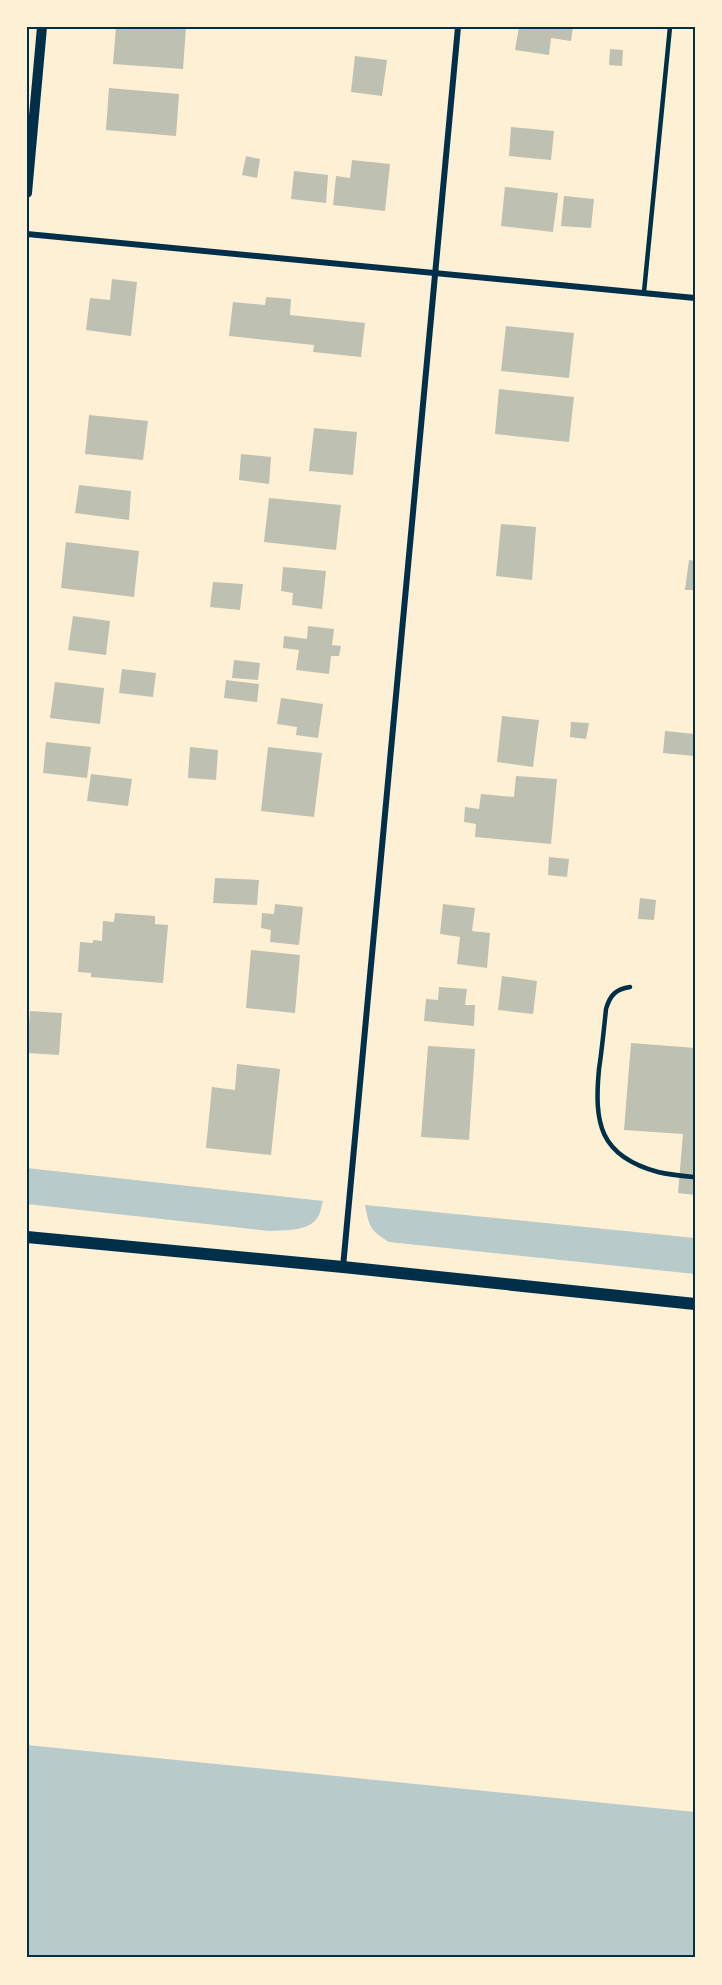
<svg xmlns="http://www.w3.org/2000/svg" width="722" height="1985" font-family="'Times New Roman',serif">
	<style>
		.green { fill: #b9caca }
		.building { fill: #bec0b2 }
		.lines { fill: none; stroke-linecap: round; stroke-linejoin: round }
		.service { stroke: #003049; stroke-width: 4.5 }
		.minor { stroke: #003049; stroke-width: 6 }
		.tertiary { stroke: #003049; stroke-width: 10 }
		.secondary { stroke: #003049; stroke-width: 12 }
		.neatline { fill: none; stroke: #003049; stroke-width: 2 }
	</style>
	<rect width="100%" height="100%" fill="#fdf0d5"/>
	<g class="green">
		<path d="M27 1168 323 1201C321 1206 321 1211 319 1215 311 1232 285 1230 270 1231L27 1204Z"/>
		<path d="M365 1205 695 1238V1274L389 1242C370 1231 369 1226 365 1205Z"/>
		<path d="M27 1745 695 1812V1958H27Z"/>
	</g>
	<g class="building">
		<path d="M116 27H186L183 69 113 64Z"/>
		<path d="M519 27H573L571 41 551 38 549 55 515 50Z"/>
		<path d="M610 49 623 50 622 66 609 65Z"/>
		<path d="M355 56 387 60 382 96 351 92Z"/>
		<path d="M109 88 179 94 176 136 106 130Z"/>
		<path d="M511 127 554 131 551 160 509 156Z"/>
		<path d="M246 156 260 159 257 178 242 175Z"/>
		<path d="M352 160 390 164 385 211 333 205 336 176 350 178Z"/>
		<path d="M294 171 328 175 326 203 291 199Z"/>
		<path d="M505 187 558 193 553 232 501 226Z"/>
		<path d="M564 196 594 199 591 228 561 226Z"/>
		<path d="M112 279 137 282 131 336 86 330 90 298 110 300Z"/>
		<path d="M266 297 291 299 290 315 365 323 361 357 313 352 314 345 229 336 233 302 265 305Z"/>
		<path d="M506 326 574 333 569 378 501 371Z"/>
		<path d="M499 389 574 397 569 442 495 434Z"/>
		<path d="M89 415 148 421 143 460 85 454Z"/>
		<path d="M314 428 357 432 353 475 309 471Z"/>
		<path d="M241 454 271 457 269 484 239 480Z"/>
		<path d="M79 485 131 491 129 520 75 513Z"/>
		<path d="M269 498 341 505 336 550 264 542Z"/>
		<path d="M501 524 536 527 532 580 496 576Z"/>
		<path d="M66 542 139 551 134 597 61 588Z"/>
		<path d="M689 560 695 561V590H685Z"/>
		<path d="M283 567 326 571 322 609 292 605 293 593 281 591Z"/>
		<path d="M213 582 243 584 240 610 210 607Z"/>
		<path d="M73 616 110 621 106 655 68 650Z"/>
		<path d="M308 626 334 629 332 645 341 646 339 656H331L329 674 296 670 299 650 283 648 284 636 307 639Z"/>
		<path d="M234 660 260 663 258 680 232 678Z"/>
		<path d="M122 669 156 673 153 697 119 693Z"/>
		<path d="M226 680 259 684 257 702 224 698Z"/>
		<path d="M55 682 104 688 100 724 50 718Z"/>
		<path d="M281 698 323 704 318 738 296 735 297 727 277 724Z"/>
		<path d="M502 716 539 720 533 767 497 762Z"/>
		<path d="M571 722 589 723 586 739 570 737Z"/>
		<path d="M665 731 695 734 694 756 663 753Z"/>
		<path d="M46 742 91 747 87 778 43 773Z"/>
		<path d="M190 747 218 750 216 780 188 778Z"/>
		<path d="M268 747 322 753 314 817 261 811Z"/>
		<path d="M91 774 132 779 128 806 87 801Z"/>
		<path d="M516 776 557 779 551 844 475 837 476 824 464 822 465 807 479 809 481 794 514 797Z"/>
		<path d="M549 857 569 859 567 877 548 875Z"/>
		<path d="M215 878 259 880 257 905 213 903Z"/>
		<path d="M640 898 656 900 654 920 638 919Z"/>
		<path d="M275 904 303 907 299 945 270 942 271 930 261 928 262 913 274 914Z"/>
		<path d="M443 904 475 908 472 931 490 933 487 968 457 964 460 937 440 934Z"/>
		<path d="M115 913 155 916V924L168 925 163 983 91 977V973L78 972 80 942 93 943V940L102 941 103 921 114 922Z"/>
		<path d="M251 950 300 955 295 1013 246 1008Z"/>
		<path d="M502 976 537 981 533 1014 498 1010Z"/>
		<path d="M439 987 467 989 465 1005H475L474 1026 424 1021 426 999 438 1000Z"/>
		<path d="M30 1011 62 1013 59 1055 27 1053Z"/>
		<path d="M631 1043 695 1048V1195L678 1193 683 1134 624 1130Z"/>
		<path d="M428 1046 475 1049 469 1140 421 1137Z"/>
		<path d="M237 1064 280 1069 271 1155 206 1148 212 1087 235 1090Z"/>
	</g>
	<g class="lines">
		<g class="service">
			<path d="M644 292 670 27"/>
			<path d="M630 987C616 989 610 995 606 1009 604 1029 602 1049 599 1069 594 1123 599 1156 658 1172 670 1175 683 1176 695 1177"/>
		</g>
		<g class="minor">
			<path d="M27 234 695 298"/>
			<path d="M343 1267 458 27"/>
		</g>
		<path class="tertiary" d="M27 193 42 27"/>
		<path class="secondary" d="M27 1237 343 1267 695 1304"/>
	</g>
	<rect width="722" height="1985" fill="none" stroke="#fdf0d5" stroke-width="57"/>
	<rect x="28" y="28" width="666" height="1928" class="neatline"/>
</svg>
